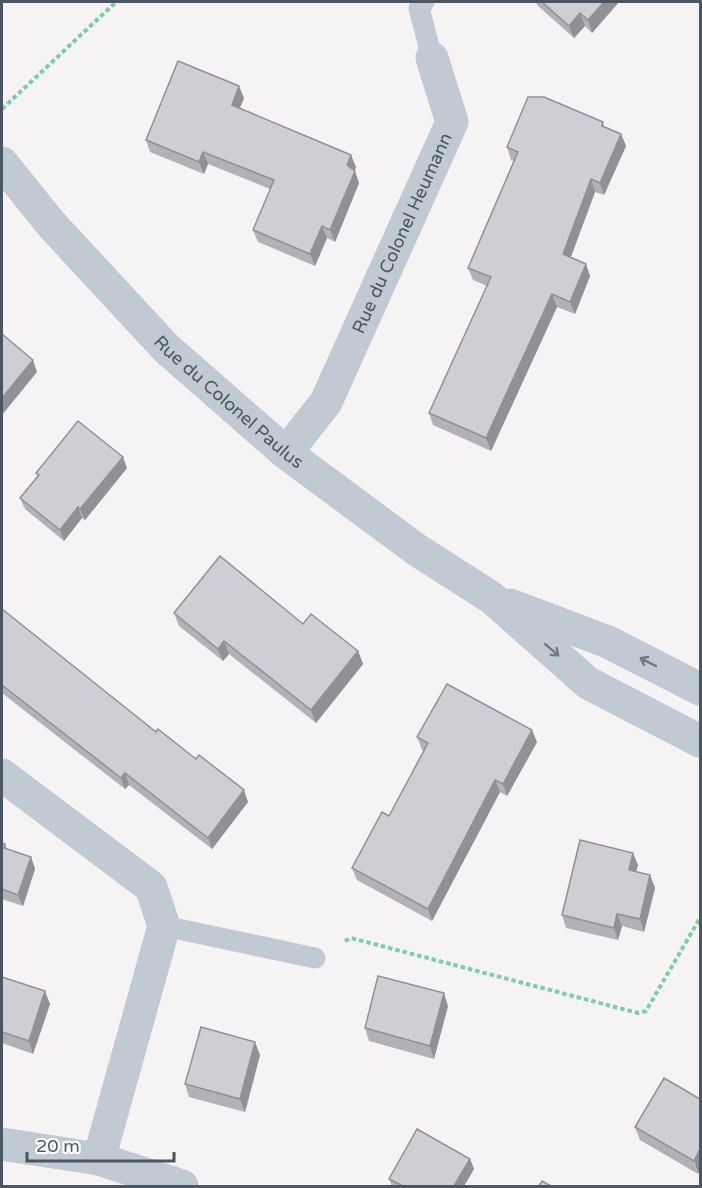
<svg xmlns="http://www.w3.org/2000/svg" width="702" height="1188" font-family="'Varela Round',sans-serif">
	<style>
		.lines { fill: none; stroke-linecap: round; stroke-linejoin: round }
		.path { stroke: #7ad0a6; stroke-width: 4; stroke-dasharray: 4.5 3; stroke-linecap: butt }
		.service { stroke: #c1cad2; stroke-width: 21 }
		.minor { stroke: #c1cad2; stroke-width: 33 }
		.wall { fill: #b0b2b7 }
		.shaded-wall { fill: #909195 }
		.building { fill: #cdcfd5; stroke: #909195; stroke-width: 1.5 }
		.oneway { stroke: #6e7983 }
		.labels { text-anchor: middle; dominant-baseline: central; stroke-width: 6; stroke-linejoin: round; paint-order: stroke }
		.street-label { font-size: 18px; fill: #4a5661; stroke: #fff }
	</style>
	<rect width="100%" height="100%" fill="#f5f3f3"/>
	<g class="lines">
		<g class="path">
			<path d="M2 109 116 2"/>
			<path d="M345 941 351 938 638 1013 646 1011 700 918"/>
		</g>
		<g class="service">
			<path d="M424 2 419 8 432 58"/>
			<path d="M164 926 315 958"/>
		</g>
		<g class="minor">
			<path id="s1" d="M2 163 52 225 166 348 286 453 417 550 492 598 588 683 700 741"/>
			<path id="s2" d="M286 453 326 402 452 122 432 58"/>
			<path d="M510 605 608 642 700 689"/>
			<path d="M2 775 151 887 164 926 99 1159"/>
			<path d="M2 1144 99 1159 182 1186"/>
		</g>
	</g>
	<g class="wall">
		<path d="M536 2H619L592 33 585 26 574 38 537 5Z"/>
		<path d="M244 98 240 108 356 167 354 171 359 183 335 242 327 238 315 266 258 242 253 230 270 189 208 164 204 174 150 152 146 140Z"/>
		<path d="M603 122 604 127 621 134 626 146 604 195 595 192 571 257 586 264 590 276 575 314 557 307 491 451 433 425 429 413 487 286 473 280 468 268 514 161 511 160 507 147Z"/>
		<path d="M127 468 85 520 82 518 64 541 25 509 20 498 38 477 36 473Z"/>
		<path d="M2 609 156 732 248 802 212 849 129 785 125 789 2 693Z"/>
		<path d="M174 613 303 624 358 651 363 664 316 723 229 654 223 661 179 626Z"/>
		<path d="M417 737 537 742 507 796 500 792 432 921 357 880 352 868 389 816 424 751 422 750Z"/>
		<path d="M2 843 5 844 7 849 31 857 35 869 23 906 2 899Z"/>
		<path d="M638 865 636 871 650 875 655 888 644 932 622 926 618 940 566 928 562 915Z"/>
		<path d="M2 977 50 1004 33 1054 2 1043Z"/>
		<path d="M448 1006 434 1059 369 1041 365 1028Z"/>
		<path d="M260 1055 245 1112 189 1097 185 1084Z"/>
		<path d="M664 1078 698 1174 640 1140 635 1127Z"/>
		<path d="M470 1159 474 1169 464 1186H392L389 1179Z"/>
	</g>
	<g class="shaded-wall">
		<path d="M604 2H619L592 33 588 20Z"/>
		<path d="M580 13 585 26 574 38 569 26Z"/>
		<path d="M239 86 244 98 236 117 232 105Z"/>
		<path d="M621 134 626 146 604 195 600 183Z"/>
		<path d="M203 152 208 164 204 174 199 162Z"/>
		<path d="M351 155 356 167 352 177 347 165Z"/>
		<path d="M355 171 359 183 335 242 330 230Z"/>
		<path d="M591 179 595 192 567 267 563 254Z"/>
		<path d="M322 226 327 238 315 266 310 254Z"/>
		<path d="M586 264 590 276 575 314 570 302Z"/>
		<path d="M552 294 557 307 491 451 486 438Z"/>
		<path d="M33 360 37 372 2 415V398Z"/>
		<path d="M123 457 127 468 85 520 80 509Z"/>
		<path d="M78 507 82 518 64 541 60 530Z"/>
		<path d="M224 641 229 654 223 661 218 649Z"/>
		<path d="M358 651 363 664 316 723 311 710Z"/>
		<path d="M532 730 537 742 507 796 503 784Z"/>
		<path d="M125 773 129 785 125 789 121 778Z"/>
		<path d="M495 780 500 792 432 921 428 909Z"/>
		<path d="M244 790 248 802 212 849 208 838Z"/>
		<path d="M633 853 638 865 633 883 629 870Z"/>
		<path d="M31 857 35 869 23 906 18 895Z"/>
		<path d="M650 875 655 888 644 932 640 919Z"/>
		<path d="M617 914 622 926 618 940 614 928Z"/>
		<path d="M45 991 50 1004 33 1054 29 1041Z"/>
		<path d="M444 993 448 1006 434 1059 430 1046Z"/>
		<path d="M255 1042 260 1055 245 1112 240 1099Z"/>
		<path d="M700 1149V1170L698 1174 694 1161Z"/>
		<path d="M470 1159 474 1169 464 1186H454Z"/>
	</g>
	<g class="building">
		<path d="M542 2H604L588 20 580 13 569 26Z"/>
		<path d="M178 61 239 86 232 105 351 155 347 165 355 171 330 230 322 226 310 254 253 230 274 180 203 152 199 162 146 140Z"/>
		<path d="M528 97H544L603 122 602 126 621 134 600 183 591 179 563 254 586 264 570 302 552 294 486 438 429 413 491 277 468 268 518 152 507 147Z"/>
		<path d="M2 334 33 360 2 398Z"/>
		<path d="M78 421 123 457 80 509 78 507 60 530 20 498 39 475 36 473Z"/>
		<path d="M220 556 303 624 311 614 358 651 311 710 224 641 218 649 174 613Z"/>
		<path d="M2 609 156 732 158 729 196 759 199 755 244 790 208 838 125 773 121 778 2 685Z"/>
		<path d="M447 684 532 730 503 784 495 780 428 909 352 868 382 812 389 816 428 743 417 737Z"/>
		<path d="M580 840 633 853 629 870 650 875 640 919 617 914 614 928 562 915Z"/>
		<path d="M2 843 5 844 4 848 31 857 18 895 2 889Z"/>
		<path d="M378 976 444 993 430 1046 365 1028Z"/>
		<path d="M2 977 45 991 29 1041 2 1032Z"/>
		<path d="M201 1027 255 1042 240 1099 185 1084Z"/>
		<path d="M664 1078 700 1099V1149L694 1161 635 1127Z"/>
		<path d="M417 1129 470 1159 454 1186H403L389 1179Z"/>
		<path d="M542 1181 551 1186H539Z"/>
	</g>
	<defs><path id="oneway-shaft" d="M-6 0H5M1.5-3L5.5 0L1.5 3" fill="none" stroke-width="1.6" stroke-linecap="round" stroke-linejoin="round" transform="scale(1.5)"/></defs>
	<g class="oneway">
		<use href="#oneway-shaft" transform="translate(552 650) rotate(41)"/>
		<use href="#oneway-shaft" transform="translate(648 662) rotate(-153)"/>
	</g>
	<g class="labels">
		<g class="street-label">
			<text stroke="none"><textPath href="#s2" startOffset="250">Rue du Colonel Heumann</textPath></text>
			<text stroke="none"><textPath href="#s1" startOffset="330">Rue du Colonel Paulus</textPath></text>
		</g>
	</g>
	<rect width="702" height="1188" fill="none" stroke="#4a5661" stroke-width="6"/>
	<path d="M27 1152v9h147v-9" fill="none" stroke="#4a5661" stroke-width="3"/>
	<text x="36" y="1152" font-size="18" fill="#4a5661" stroke="#ffffff" stroke-width="4.5" paint-order="stroke">20 m</text>
</svg>
